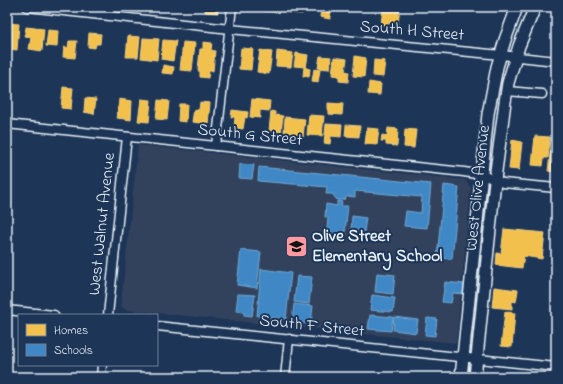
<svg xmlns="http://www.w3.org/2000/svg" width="563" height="384" font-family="'Indie Flower',sans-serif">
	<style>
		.built { fill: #31435d }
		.homes { fill: #f2c14e; stroke: #efcf81 }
		.schools { fill: #3f88c5; stroke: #72a8d4 }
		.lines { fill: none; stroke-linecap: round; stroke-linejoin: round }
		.minor-casing { stroke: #e8f1f8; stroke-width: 11 }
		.secondary-casing { stroke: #e8f1f8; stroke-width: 14 }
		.minor { stroke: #1d3557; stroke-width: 8 }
		.secondary { stroke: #1d3557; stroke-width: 11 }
		.labels { text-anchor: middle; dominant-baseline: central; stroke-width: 4; stroke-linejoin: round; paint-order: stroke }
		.street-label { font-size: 17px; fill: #e8f1f8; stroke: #1d3557 }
		.poi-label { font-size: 17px; font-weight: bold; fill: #e8f1f8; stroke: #1d3557; text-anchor: start }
	</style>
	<rect width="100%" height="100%" fill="#1d3557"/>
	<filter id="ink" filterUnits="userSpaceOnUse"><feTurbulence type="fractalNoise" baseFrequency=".025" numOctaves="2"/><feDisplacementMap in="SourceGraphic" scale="8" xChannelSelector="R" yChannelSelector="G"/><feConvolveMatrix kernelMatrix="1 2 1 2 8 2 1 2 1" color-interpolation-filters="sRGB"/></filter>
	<g filter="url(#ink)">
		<path class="built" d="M138 145 465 180 471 188 456 343 127 310 123 308 121 304Z"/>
		<g class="homes">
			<path d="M205 7H218V13L205 12Z"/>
			<path d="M246 7H260L259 11 246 10Z"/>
			<path d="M263 7H281V11L275 10V12L263 11Z"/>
			<path d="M286 7H303L302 14 286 12Z"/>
			<path d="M321 7H331L330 19 320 17Z"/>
			<path d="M383 7 400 8 398 24 388 23V25H381Z"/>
			<path d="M7 23 19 24 17 50 8 49V41L7 40Z"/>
			<path d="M26 27 44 29 42 51 29 49 31 37 25 36Z"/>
			<path d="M48 30 58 31 57 47 46 46Z"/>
			<path d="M89 33 101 34 100 44H96L95 48 88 47Z"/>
			<path d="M128 36 140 37 138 57H126Z"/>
			<path d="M143 38 159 39 157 60 141 58Z"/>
			<path d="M163 40 176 41 173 61 161 59Z"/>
			<path d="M69 41H77L75 58 63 57 64 47 68 48Z"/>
			<path d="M183 42 195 43 192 71 180 70Z"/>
			<path d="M203 42 212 43 211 50 215 51 213 71H209L208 78 200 77V71H198L200 49H203Z"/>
			<path d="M241 48 253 49 251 70 239 69Z"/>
			<path d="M260 50 272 52 269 74 257 72Z"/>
			<path d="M277 51 293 53 291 67 276 66Z"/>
			<path d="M296 53 308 55 306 68 310 69 309 77 303 76 304 67 294 66Z"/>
			<path d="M320 56 331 57 329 69 318 68Z"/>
			<path d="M355 56 366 58 364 77 353 76Z"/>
			<path d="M334 57 347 59 345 71 349 72 348 82 339 81V76L332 75Z"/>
			<path d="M374 60 385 61 383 77 373 76Z"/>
			<path d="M163 65 174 67 173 74 162 73Z"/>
			<path d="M314 69 320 70 318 82 312 81Z"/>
			<path d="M369 82 381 84 380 95 368 94Z"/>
			<path d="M63 87 73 88 71 109 61 108Z"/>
			<path d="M85 98 96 99 94 114 84 112Z"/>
			<path d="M119 99 132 101 131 120 117 118Z"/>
			<path d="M141 99 151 100 149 122 138 121Z"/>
			<path d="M252 99 270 101 269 111 260 110V118L250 117Z"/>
			<path d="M158 100 169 101 167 120 156 119Z"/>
			<path d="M556 100V123H554Z"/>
			<path d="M200 102 210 103 208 124 192 122 194 109 199 110Z"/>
			<path d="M328 103 343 104 342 115 328 114Z"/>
			<path d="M179 104H187L186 122 178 121Z"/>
			<path d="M232 110 248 112 247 118 245 117 243 129 234 128 235 117H231Z"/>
			<path d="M271 111 275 112V115L283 116 281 132 269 131Z"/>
			<path d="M309 115 324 116 322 136 307 135Z"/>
			<path d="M285 117 305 119 303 137 291 136V133L284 132Z"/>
			<path d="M326 124 342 125 341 137 331 136 330 144 324 143Z"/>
			<path d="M346 125 360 126 359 137 345 136Z"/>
			<path d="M367 128 379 129 377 145 365 144Z"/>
			<path d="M388 128 398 129 397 146 386 145V141H381L382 135 387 136Z"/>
			<path d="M405 129 416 130 414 148 404 147Z"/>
			<path d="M553 131 556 132V172L548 171Z"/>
			<path d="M535 136 550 137 548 158H544L543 166 532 165Z"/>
			<path d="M512 140 522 142 519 170 509 169Z"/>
			<path d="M504 229 545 233 542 259 524 256 522 268 496 265 497 253 501 254Z"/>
			<path d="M494 287 518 290 516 302 512 301V309L492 307Z"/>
			<path d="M556 301V317H552L553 307H555Z"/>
			<path d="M505 312 515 313 512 347 501 346Z"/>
		</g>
		<g class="schools">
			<path d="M240 164 254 165 252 179 239 178Z"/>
			<path d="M259 167 431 184 427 228 404 226 406 211 421 213 422 197 355 191V197L348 196 345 199 342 200H337L332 194H326L327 187 258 181Z"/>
			<path d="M444 185 459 187 452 259 437 258Z"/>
			<path d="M337 201 342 202 341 206H348L344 241 326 239 328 218 325 217 326 204 337 206Z"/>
			<path d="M352 216 366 218 364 232 351 231Z"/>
			<path d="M241 250 261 252 257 288 237 285Z"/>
			<path d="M261 269 291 273 286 319 257 316Z"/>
			<path d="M377 273 395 275 393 294 375 292Z"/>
			<path d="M297 276 312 277 309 304 294 302Z"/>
			<path d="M445 282 464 284 463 294 453 293 451 303 442 302Z"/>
			<path d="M238 294 255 295 252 316 244 315V312L236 311Z"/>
			<path d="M372 295 395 298 393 312 370 310Z"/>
			<path d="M294 304 313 306 311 324 292 322Z"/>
			<path d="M370 315 393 317 391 331 368 329Z"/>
			<path d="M394 317 418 320 416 333 393 330Z"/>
			<path d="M427 318 437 319 435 336 425 335Z"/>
		</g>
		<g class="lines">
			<defs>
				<g id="minor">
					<path d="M27 7 230 29 501 55 556 61"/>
					<path d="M507 91 542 94"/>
					<path d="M7 124 464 172 482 175 503 183 556 188"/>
					<path d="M216 146 232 7"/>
					<path d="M7 310 54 315"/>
					<path d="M108 315 127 137"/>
					<path d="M157 326 556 367"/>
					<path d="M101 377 102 365"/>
					<path d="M285 377 289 339"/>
				</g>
				<g id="secondary">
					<path d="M461 377 488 114 497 67 505 40 517 7"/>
					<path d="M475 377 496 171 505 102 508 83 519 46 535 7"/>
				</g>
			</defs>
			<use href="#minor" class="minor-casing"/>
			<use href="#secondary" class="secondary-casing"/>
			<use href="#minor" class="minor"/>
			<use href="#secondary" class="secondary"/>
		</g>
	</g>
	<defs>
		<symbol id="school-square" viewBox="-11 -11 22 22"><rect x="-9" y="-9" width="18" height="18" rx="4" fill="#ff9aa2" stroke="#1d3557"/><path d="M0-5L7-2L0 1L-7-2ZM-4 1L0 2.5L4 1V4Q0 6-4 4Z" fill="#111"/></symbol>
	</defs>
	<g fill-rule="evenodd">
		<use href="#school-square" x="284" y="234" width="25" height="25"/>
	</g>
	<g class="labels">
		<g class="street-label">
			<text transform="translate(412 31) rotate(5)">South H Street</text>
			<text transform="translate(250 135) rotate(6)">South G Street</text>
			<text transform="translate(478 188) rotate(-84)">West Olive Avenue</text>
			<text transform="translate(102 224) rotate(-84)">West Walnut Avenue</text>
			<text transform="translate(312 326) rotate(6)">South F Street</text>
		</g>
		<g class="poi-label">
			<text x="312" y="236">Olive Street<tspan x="312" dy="20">Elementary School</tspan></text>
		</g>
	</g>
	<rect width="563" height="384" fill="none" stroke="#1d3557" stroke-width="24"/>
	<rect x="12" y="12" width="539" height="360" fill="none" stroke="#e8f1f8" stroke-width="1.5" filter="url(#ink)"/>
	<rect x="18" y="314" width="140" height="52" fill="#1d3557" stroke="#6e8097"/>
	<rect x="26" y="324" width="20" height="12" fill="#f2c14e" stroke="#6e8097"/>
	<text x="54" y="334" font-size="12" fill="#e8f1f8">Homes</text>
	<rect x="26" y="344" width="20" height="12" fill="#3f88c5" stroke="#6e8097"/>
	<text x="54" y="354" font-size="12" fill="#e8f1f8">Schools</text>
</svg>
